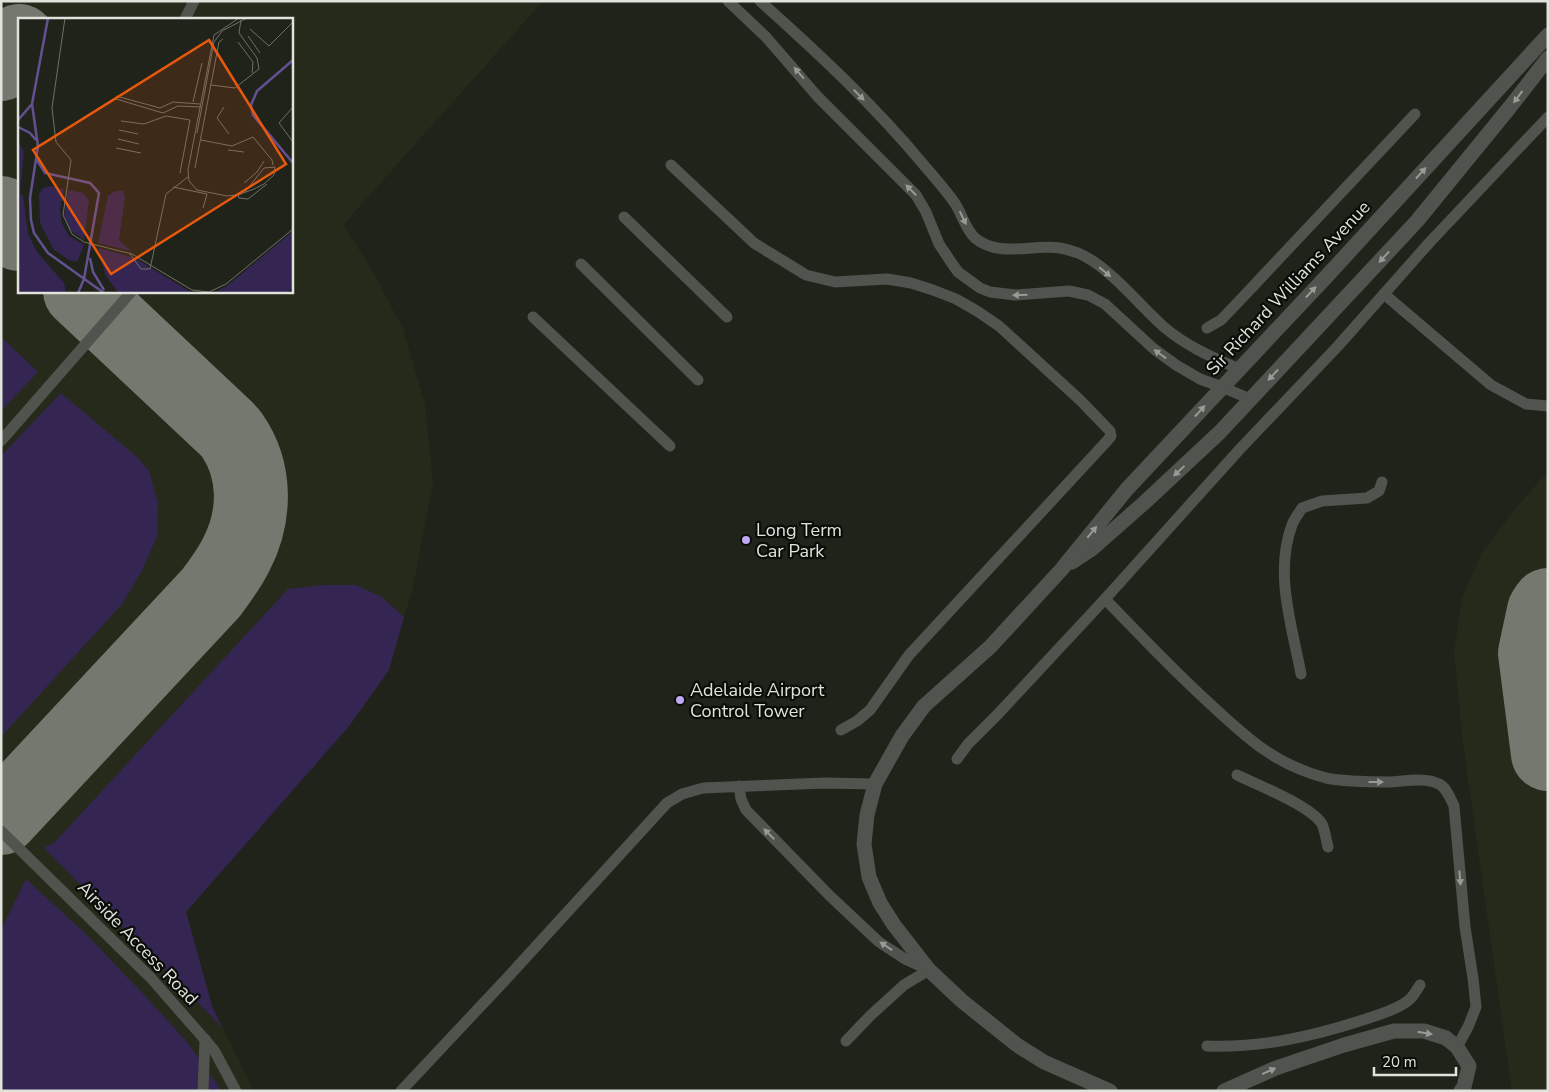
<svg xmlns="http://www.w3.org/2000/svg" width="1549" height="1092" font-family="'Nunito Sans',sans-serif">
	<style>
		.built { fill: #262a1b; fill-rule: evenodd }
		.green { fill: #342553 }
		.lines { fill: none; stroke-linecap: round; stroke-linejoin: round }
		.taxiway { stroke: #74786f; stroke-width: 74 }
		.lane { stroke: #51534e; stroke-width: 11 }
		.street { stroke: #51534e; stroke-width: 15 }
		.oneway { fill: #989b95 }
		.poi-dot { fill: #bea9f5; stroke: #0a0c08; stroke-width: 2 }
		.labels { text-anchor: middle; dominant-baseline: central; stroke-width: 4.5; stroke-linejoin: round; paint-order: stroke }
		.street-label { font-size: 18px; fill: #e0e3dc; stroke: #0a0c08 }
		.poi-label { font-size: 18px; fill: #e0e3dc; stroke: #0a0c08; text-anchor: start }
		.inset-river { fill: none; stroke: #635090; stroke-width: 2.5 }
		.inset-road { fill: none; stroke: #6d7068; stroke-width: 1 }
		.view { fill: #e8590c; fill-opacity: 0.15; stroke: #e8590c; stroke-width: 2.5 }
		.inset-edge { fill: none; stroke: #e0e3dc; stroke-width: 2.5 }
	</style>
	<rect width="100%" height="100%" fill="#20231a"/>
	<g class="built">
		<path d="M1 1H543L343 225 374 273 403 329 425 405 433 483 413 587 389 670 350 725 186 912 212 1006 254 1091H1ZM19 19H291V291H19Z"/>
		<path d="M1548 475V1091H1512L1463 743 1454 652 1462 599 1482 552 1515 509 1541 479Z"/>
	</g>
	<g class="green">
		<path d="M1 337 38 372 1 411Z"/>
		<path d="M61 393 137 457 149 471 158 503 157 536 143 569 122 604 1 737V456Z"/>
		<path d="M323 585H356L382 597 404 617 389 670 350 725 186 912 212 1006 222 1027 44 848 54 843 288 589Z"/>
		<path d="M26 879 87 935 147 998 186 1041 222 1091H1V930Z"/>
	</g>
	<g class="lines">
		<g class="taxiway">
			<path d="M1 64 19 41"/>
			<path d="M1 213 9 225 19 234"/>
			<path d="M1548 605 1544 611 1535 653 1548 754"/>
			<path d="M1 818 211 593C220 581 229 569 236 555 256 517 257 471 232 435 227 428 219 422 213 416L80 291"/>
		</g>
		<g class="lane">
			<path d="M728 1 766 37 818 97 916 195 926 212 939 244 951 262 958 272 980 288 990 292 1015 295 1069 291 1088 295 1105 304 1154 349 1176 365 1200 379 1222 387 1250 399"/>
			<path d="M760 1C817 52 874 105 923 164 934 177 945 189 954 202 962 213 965 229 975 238 999 258 1031 244 1060 248 1065 249 1072 251 1078 253 1109 266 1138 304 1164 327 1186 346 1212 357 1239 369"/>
			<path d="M185 19 194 1"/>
			<path d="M671 165 754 243 806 275 835 282 887 279 911 283 933 290 956 299 977 311 999 326 1080 400 1110 431 1111 436 1107 441 909 655 870 710 857 721 841 730"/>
			<path d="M624 217 727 317"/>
			<path d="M581 264 698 380"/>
			<path d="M1384 294 1491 385 1526 404 1548 406"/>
			<path d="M533 317 670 446"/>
			<path d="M1207 328 1221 320 1243 297 1415 114"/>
			<path d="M1 441 132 291"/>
			<path d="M1105 599C1139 634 1171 668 1207 701 1246 737 1273 764 1326 778 1345 782 1371 782 1390 782 1405 781 1425 777 1439 784 1447 788 1450 798 1454 806L1465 927 1473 978 1476 1007 1468 1027 1457 1047"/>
			<path d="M1301 674C1292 626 1274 573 1292 525 1294 519 1299 513 1302 508L1322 501 1367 498 1379 491 1382 482"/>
			<path d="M957 759 968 744 998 714 1105 599 1239 450 1338 346 1429 243 1548 117"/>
			<path d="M1237 775C1258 785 1311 806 1322 824 1325 830 1326 840 1328 847"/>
			<path d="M739 786 741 799 746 810 830 896 879 942 905 959 927 969"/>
			<path d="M1 831 151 978 214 1050 236 1091"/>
			<path d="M846 1041 871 1015 904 985 929 970"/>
			<path d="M1207 1046C1262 1048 1314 1036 1366 1019 1379 1015 1403 1007 1411 998 1415 994 1417 989 1420 985"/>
			<path d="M203 1091 205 1039"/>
			<path d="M401 1091 508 977 667 803 682 794 703 788 825 783 875 784"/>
		</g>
		<g class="street">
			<path d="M1072 562 1093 548 1144 503 1220 432 1417 221 1510 107 1548 58"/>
			<path d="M1110 1091 1044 1062 1017 1045 962 1001 929 970 894 925 880 903 869 877 864 844 867 815 875 784 902 736 924 706 990 647 1026 608 1061 570 1127 489 1326 277 1548 35"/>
			<path d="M1224 1091 1276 1068 1344 1045 1394 1031H1424L1446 1038 1457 1047 1469 1066 1464 1087 1461 1091"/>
		</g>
	</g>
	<defs><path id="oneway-solid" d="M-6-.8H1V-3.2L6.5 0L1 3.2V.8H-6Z" transform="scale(1.25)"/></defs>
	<g class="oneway">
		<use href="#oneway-solid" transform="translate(799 73) rotate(-131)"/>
		<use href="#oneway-solid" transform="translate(859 95) rotate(45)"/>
		<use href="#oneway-solid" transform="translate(1518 97) rotate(126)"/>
		<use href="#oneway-solid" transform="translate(1421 173) rotate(-47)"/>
		<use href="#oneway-solid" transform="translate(911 190) rotate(-134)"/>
		<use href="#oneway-solid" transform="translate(963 218) rotate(64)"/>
		<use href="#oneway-solid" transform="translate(1384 257) rotate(133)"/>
		<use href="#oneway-solid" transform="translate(1105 272) rotate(39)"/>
		<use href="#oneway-solid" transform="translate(1311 292) rotate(-47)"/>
		<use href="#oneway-solid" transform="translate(1020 295) rotate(179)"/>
		<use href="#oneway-solid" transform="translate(1160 354) rotate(-144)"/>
		<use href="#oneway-solid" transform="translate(1273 375) rotate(133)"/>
		<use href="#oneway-solid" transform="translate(1200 411) rotate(-47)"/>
		<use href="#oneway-solid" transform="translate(1179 471) rotate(137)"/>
		<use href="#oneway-solid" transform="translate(1092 532) rotate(-51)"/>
		<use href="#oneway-solid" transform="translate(1376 782)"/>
		<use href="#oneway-solid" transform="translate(769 834) rotate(-135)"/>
		<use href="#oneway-solid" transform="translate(1460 878) rotate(85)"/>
		<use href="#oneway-solid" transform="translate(886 946) rotate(-146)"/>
		<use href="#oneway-solid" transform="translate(1425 1033) rotate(10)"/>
		<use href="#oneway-solid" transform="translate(1269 1071) rotate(-24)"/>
	</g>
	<g class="poi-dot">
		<circle cx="746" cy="540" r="5"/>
		<circle cx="680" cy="700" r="5"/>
	</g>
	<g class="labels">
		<g class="street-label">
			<text transform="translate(1288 288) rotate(-47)">Sir Richard Williams Avenue</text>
			<text transform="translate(138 943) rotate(46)">Airside Access Road</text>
		</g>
		<g class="poi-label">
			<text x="756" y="530">Long Term<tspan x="756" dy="21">Car Park</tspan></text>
			<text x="690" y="690">Adelaide Airport<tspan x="690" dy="21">Control Tower</tspan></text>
		</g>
	</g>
	<g transform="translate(18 18)">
		<rect width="275" height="275" fill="#20231a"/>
		<path d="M0 124 6 133 2 176 5 177 10 216 19 234 46 265 48 275H0ZM33 168 46 171 42 192 44 206 51 218 66 227 59 244 51 242 36 232 22 205 21 176 25 170ZM50 172 65 175 71 182 66 222 52 212 46 198ZM97 173H105L107 180 101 222 113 233 80 225 90 178ZM275 213V270L269 275H196L209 268ZM80 230 117 240 174 275H100L87 256Z" fill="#342553"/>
		<path class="inset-river" d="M30 0 14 86 20 128 12 180 13 202 16 215 30 235 86 275M275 42 239 73 233 87 235 97 275 145M0 102 14 86M0 109 12 115 18 122M19 142 27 155 72 165 81 175 66 261 60 275M72 240 75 254 86 272"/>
		<path class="inset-road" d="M47 0 34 90 38 124 53 142 45 197 54 216 66 224 114 236 174 272 191 274 208 266 275 211M221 0 196 17 170 152 171 163 179 172 209 178 220 177 236 171 246 166 256 157 257 149 246 150 227 174M232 11 251 28 275 4M230 18 242 35M220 24 235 44 234 55M193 67 217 70 241 51 239 40 221 15 223 2M98 78 142 90 155 84 182 86M98 81 145 95 160 88 183 89M175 84 184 45M206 89 199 100 211 116M275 89 261 105 275 124M103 103 126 106 148 98 172 102 162 155M101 112 120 116M179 115 196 24 204 13 229 0M100 121 121 126M183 122 214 128 235 119 254 142 255 147M98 130 123 135M210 132 226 134M177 150 201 24 205 21M226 165 239 154 246 143M155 169 189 176 185 190M220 177 221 180 230 181 249 166M112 236 123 251H132L148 176 170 159"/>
		<path class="view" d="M191 22 268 146 93 256 15 132Z"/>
		<rect width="275" height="275" class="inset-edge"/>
	</g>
	<rect width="1549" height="1092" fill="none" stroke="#e0e3dc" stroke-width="5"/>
	<path d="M1374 1067v8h82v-8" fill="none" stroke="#e0e3dc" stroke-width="2.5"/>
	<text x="1382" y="1067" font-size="15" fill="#e0e3dc" stroke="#0a0c08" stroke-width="4" paint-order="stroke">20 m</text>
</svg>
